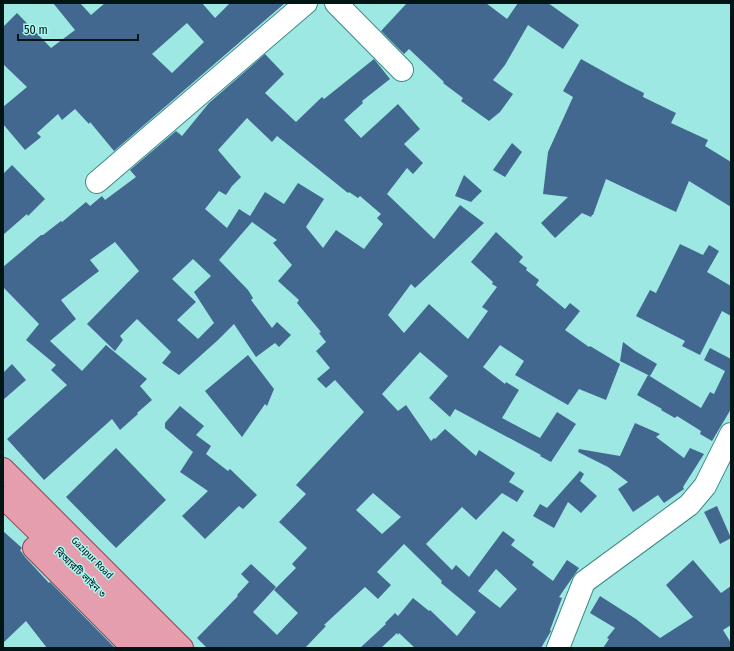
<svg xmlns="http://www.w3.org/2000/svg" width="734" height="651" font-family="'Fira Sans Condensed','Noto Sans Bengali',sans-serif">
	<style>
		.building { fill: #42688f; fill-rule: evenodd }
		.lines { fill: none; stroke-linecap: round; stroke-linejoin: round }
		.minor-casing { stroke: #3e8a85; stroke-width: 24 }
		.major-casing { stroke: #894454; stroke-width: 24 }
		.minor { stroke: #fff; stroke-width: 22 }
		.major { stroke: #e59ead; stroke-width: 22 }
		.labels { text-anchor: middle; dominant-baseline: central; stroke-width: 3; stroke-linejoin: round; paint-order: stroke }
		.street-label { font-size: 10px; fill: #001514; stroke: #aaf6f0 }
	</style>
	<rect width="100%" height="100%" fill="#9de8e3"/>
	<g class="building">
		<path d="M53 3H80L91 15 105 3H202L215 18 230 3H285L114 151 90 122 89 124 75 109 62 120 58 114 37 133 41 137 25 150 3 124V107L27 87 3 64V27L17 13 51 48 75 30ZM187 23 204 42 172 73 152 54Z"/>
		<path d="M407 3H486L507 19 518 3H548L579 25 563 49 528 25 505 65 493 80 513 94 500 112 489 121 461 101 463 98 443 83 444 82 409 49 404 54 381 31Z"/>
		<path d="M265 54 284 74 265 93 296 122 322 97 324 99 374 59 390 79 362 101 363 103 344 120 361 138 398 104 420 129 404 144 423 163 413 174 407 168 387 194 434 239 460 205 484 223 415 288 411 284 388 315 404 333 429 304 468 339 488 311 482 307 497 287 492 284 493 282 471 262 496 232 523 257 519 262 527 268 526 270 539 280 536 285 565 309 570 303 580 311 565 330 589 347 590 346 620 364 606 400 579 389 568 405 515 375 524 361 500 345 483 367 505 384 506 382 519 390 502 418 540 438 557 412 576 424 551 462 540 456 541 455 455 409 450 417 429 398 448 376 420 352 382 394 398 411 406 405 431 441 434 438 435 439 445 429 476 456 479 450 515 473 509 482 524 491 517 502 502 493 476 520 462 507 426 544 452 570 456 565 469 577 503 531 515 540 511 545 534 562 532 565 553 581 567 560 579 568 559 597 562 598 550 630 551 631 541 648H415L399 633 398 635 397 633 381 648H360L386 624 385 623 395 613 398 616 413 598 429 611 430 610 457 636 476 612 441 583 442 581 404 544 377 572 391 585 378 599 365 587 324 625 326 626 305 648H207L197 638 238 596 237 595 249 582 241 574 251 564 276 587 253 612 277 635 298 613 274 590 296 568 292 564 307 548 279 522 306 494 296 485 364 412 335 380 326 388 317 379 330 368 316 351 326 342 319 333 321 332 297 303 299 300 278 281 292 265 273 243 277 240 252 222 219 260 248 290 253 298 251 300 272 328 277 322 291 335 279 347 275 343 256 357 234 324 218 340 179 375 162 363 171 352 137 319 120 336 123 340 115 351 87 324 139 271 115 242 90 260 99 271 61 300 76 319 50 341 82 371 106 345 147 379 140 386 152 400 137 413 138 414 120 430 112 419 44 480 7 439 67 385 51 370 56 365 26 340 39 324 3 287V267L41 235H43L61 221 62 222 86 202 90 206 102 196 105 200 136 177 130 170 176 131 182 136 209 103ZM247 118 272 142 277 136 348 193 349 192 358 198 360 196 381 214 377 218 383 224 364 249 336 230 323 248 306 227 324 199 298 183 284 204 265 192 250 216 239 209 227 228 205 209 219 191 226 195 232 186 241 177 218 150ZM193 259 211 276 194 292 214 323 198 339 177 320 196 302 172 279ZM373 493 401 517 382 534 356 510ZM496 569 517 589 500 608 478 591Z"/>
		<path d="M581 59 624 83 644 93 643 97 676 113 671 123 708 140 705 146 731 162V207L689 181 676 212 606 179 593 215H592L591 217 582 213 555 238 541 223 568 197 543 194 548 152 573 97 563 91Z"/>
		<path d="M512 143 522 152 505 177 493 170Z"/>
		<path d="M12 165 45 199 28 216 27 214 3 235V174Z"/>
		<path d="M464 175 482 191 471 202 455 196Z"/>
		<path d="M680 244 703 255 709 245 719 251 707 272 731 286V316L722 311 700 355 682 346 685 341 636 316 650 290 656 293Z"/>
		<path d="M623 342 635 351 657 364 650 376 620 361Z"/>
		<path d="M710 348 731 359V358V409L712 441 700 434 701 431 677 416 675 418 661 410 662 409 637 395 648 375 701 408 710 392 714 394 725 371 704 360Z"/>
		<path d="M248 355 274 389 267 406 265 404 242 437 205 391Z"/>
		<path d="M12 364 26 380 3 400V373Z"/>
		<path d="M180 406 204 426 196 435 211 446 206 454 228 471 230 469 257 495 243 509 239 506 205 539 182 516 208 491 180 472 193 452 165 428V423Z"/>
		<path d="M635 423 660 434 656 437 684 458 690 448 704 454 683 487 684 489 664 503 658 495 633 512 618 489 628 482 608 467 578 452 579 449 620 456Z"/>
		<path d="M116 448 166 500 116 548 66 497Z"/>
		<path d="M580 471 584 474 580 481 597 496 581 513 568 502 554 528 533 516 540 504 547 508Z"/>
		<path d="M717 506 731 538 720 544 704 512Z"/>
		<path d="M3 531 22 548 20 550 25 557 49 583 50 582 115 648H47L26 621 3 643Z"/>
		<path d="M693 560 721 593 731 586V625L723 630 731 643V648H603L609 639 607 638 615 628 590 613 600 596 636 619 660 638 693 617 666 585Z"/>
	</g>
	<g class="lines">
		<defs>
			<g id="minor">
				<path d="M336 3 402 70"/>
				<path d="M97 182 306 3"/>
				<path d="M558 648 584 582 689 505 705 486 731 434"/>
			</g>
			<g id="major">
				<path d="M3 469 182 648"/>
				<path d="M3 497 158 648"/>
				<path d="M34 548 133 648"/>
			</g>
		</defs>
		<use href="#minor" class="minor-casing"/>
		<use href="#major" class="major-casing"/>
		<use href="#minor" class="minor"/>
		<use href="#major" class="major"/>
	</g>
	<g class="labels">
		<g class="street-label">
			<text transform="translate(92 558) rotate(45)">Gazipur Road</text>
			<text transform="translate(80 573) rotate(44)">বিআরটি লাইন ৩</text>
		</g>
	</g>
	<rect width="734" height="651" fill="none" stroke="#001514" stroke-width="8"/>
	<path d="M18 34v6h120v-6" fill="none" stroke="#001514" stroke-width="2"/>
	<text x="24" y="34" font-size="12" fill="#001514" stroke="#aaf6f0" stroke-width="3" paint-order="stroke">50 m</text>
</svg>
